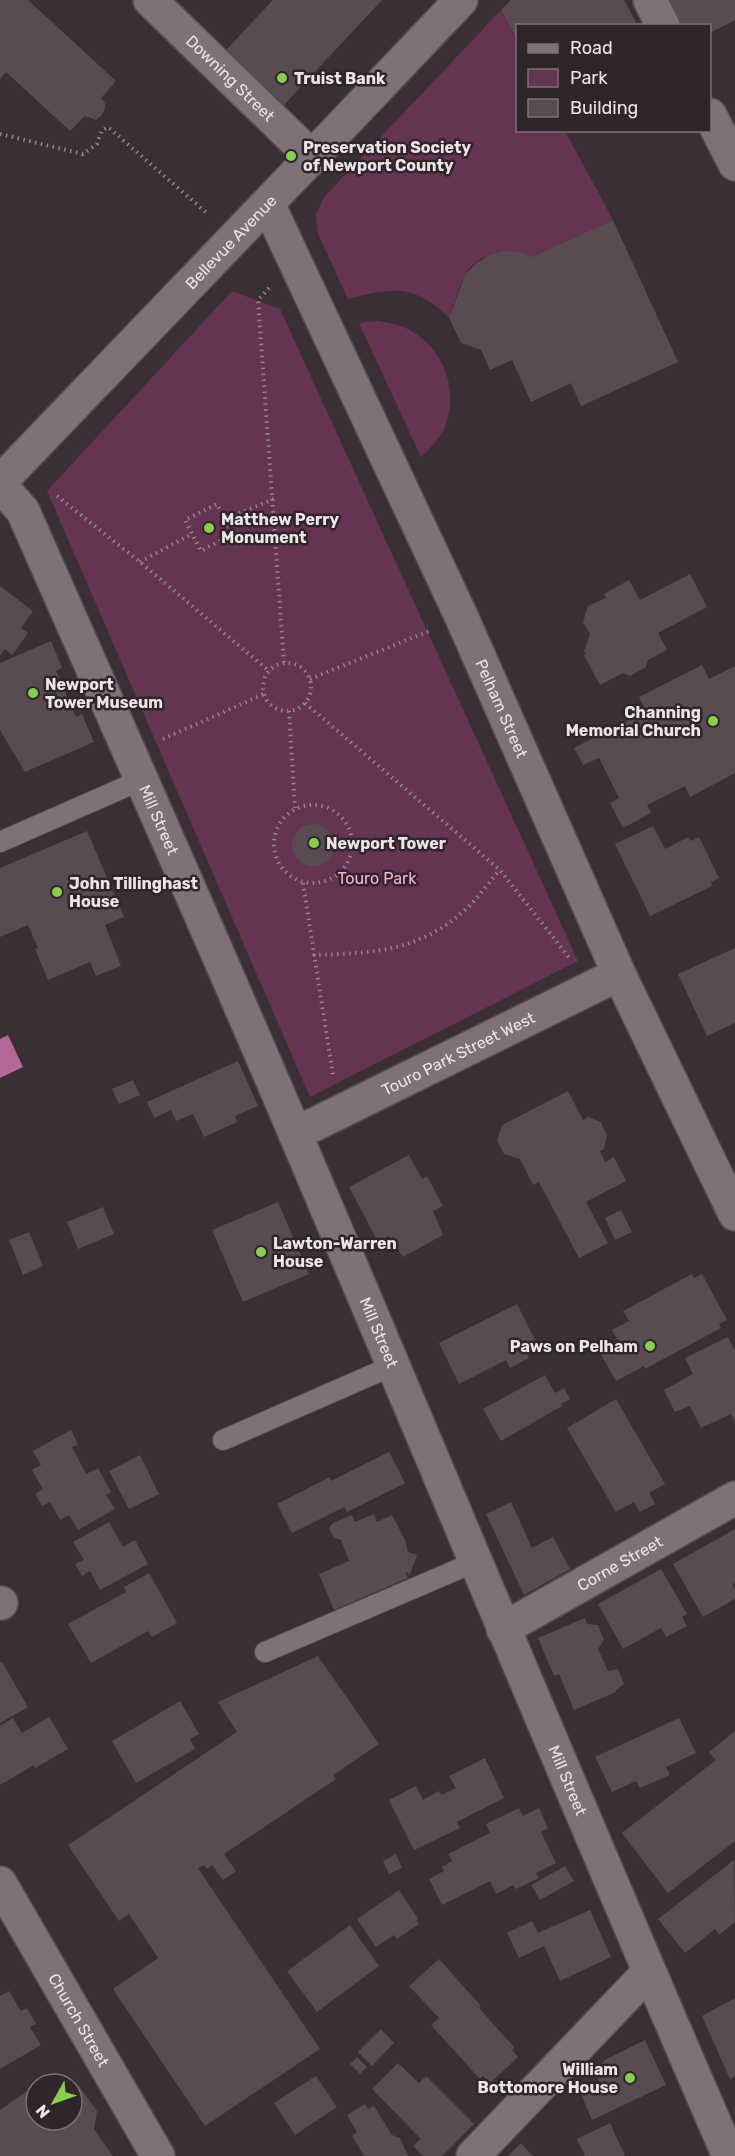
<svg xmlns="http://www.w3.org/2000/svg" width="735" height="2156" font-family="Rubik,sans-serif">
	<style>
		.green { fill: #663453 }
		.water { fill: #b36795 }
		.building { fill: #584c52 }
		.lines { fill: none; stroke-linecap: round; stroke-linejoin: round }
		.service-casing { stroke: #564c51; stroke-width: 22 }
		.minor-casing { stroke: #564c51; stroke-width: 36 }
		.tertiary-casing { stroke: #564c51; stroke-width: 36 }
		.secondary-casing { stroke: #564c51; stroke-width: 36 }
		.path { stroke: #90878c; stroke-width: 4; stroke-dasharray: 1.5 4.5; stroke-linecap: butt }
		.service { stroke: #7e7178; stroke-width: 20 }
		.minor { stroke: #7e7178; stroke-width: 33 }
		.tertiary { stroke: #7e7178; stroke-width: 33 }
		.secondary { stroke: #7e7178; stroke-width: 33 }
		.poi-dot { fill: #86cf4c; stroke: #30252b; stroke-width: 2 }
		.labels { text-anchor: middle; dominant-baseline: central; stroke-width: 5; stroke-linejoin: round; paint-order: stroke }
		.poi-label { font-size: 16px; font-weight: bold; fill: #ece4e8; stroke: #30252b; text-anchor: start }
		.street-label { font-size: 16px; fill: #ece4e8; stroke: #30252b }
		.park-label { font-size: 16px; fill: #ffacdd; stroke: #30252b }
	</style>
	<rect width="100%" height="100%" fill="#3a2f35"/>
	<g class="green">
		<path d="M501 10 517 42 518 130 565 131 613 220 532 257C509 249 476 251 464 277 458 289 454 304 449 318 414 283 392 288 348 299L318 234 316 215 324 197Z"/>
		<path d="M232 291 280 309 578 961 310 1097 47 491Z"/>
		<path d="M378 321C390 323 402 325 413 332 445 351 460 394 444 429 439 440 430 448 421 457L359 323Z"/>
	</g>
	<path class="water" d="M8 1035 23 1067 0 1078V1039Z"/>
	<g class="building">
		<path d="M0 0H28L116 81 101 98 105 103V109L102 115 96 120 85 116 70 131 6 72 0 79Z"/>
		<path d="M273 0H382L284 105 226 50Z"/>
		<path d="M511 0H624L638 26H518V42L501 10Z"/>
		<path d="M667 0H735V20L710 33V26H680Z"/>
		<path d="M613 220 678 362 581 406 571 383 531 402 512 360 490 370 481 350 461 343 449 318 465 275 476 263 490 255 504 251 519 252 532 257Z"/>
		<path d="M690 574 707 607 658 633 667 650 648 660 646 667 630 676 623 673 600 685 584 655 587 653 584 652 590 634 583 622 588 606 606 598 604 594 629 580 640 600Z"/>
		<path d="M0 586 33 611 21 628 28 633 12 655 5 649 0 656Z"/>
		<path d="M51 641 62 668 56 671 76 717 82 714 94 742 25 772 0 730V663Z"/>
		<path d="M702 665 709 679 735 666V773L690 797 685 786 647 805 651 813 623 828 610 803 619 798 599 758 583 765 574 748 646 711 639 697Z"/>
		<circle cx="313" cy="845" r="21"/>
		<path d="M653 826 665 849 688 837 690 841 699 837 719 878 711 882 712 886 650 916 615 844Z"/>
		<path d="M87 831 124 917 105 925 121 966 96 976 90 962 48 980 35 949 38 948 28 925 0 937V868Z"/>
		<path d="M735 948V1023L707 1036 678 974Z"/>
		<path d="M238 1061 258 1106 235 1116 237 1122 204 1137 193 1114 176 1121 171 1110 154 1118 147 1102Z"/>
		<path d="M133 1080 140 1095 119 1104 112 1089Z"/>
		<path d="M568 1091 583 1120 588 1117 601 1122 607 1136 604 1149 600 1151 605 1162 614 1157 626 1181 586 1202 608 1243 579 1258 539 1182 533 1185 520 1159 504 1154 497 1141 502 1125Z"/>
		<path d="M409 1155 422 1179 427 1176 443 1206 433 1211 443 1235 403 1257 388 1236 378 1242 349 1187Z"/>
		<path d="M278 1202 309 1274 243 1302 212 1230Z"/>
		<path d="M103 1207 114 1234 78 1249 67 1222Z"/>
		<path d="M621 1210 632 1232 615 1240 605 1218Z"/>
		<path d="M29 1232 43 1266 23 1275 9 1240Z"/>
		<path d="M692 1274 694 1278 702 1274 727 1320 719 1324 721 1328 645 1369 644 1366 616 1381 599 1351 618 1341 612 1330 629 1321 623 1311Z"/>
		<path d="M517 1304 536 1342 525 1349 529 1358 510 1368 506 1360 459 1384 439 1343Z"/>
		<path d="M728 1337 735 1351V1422L731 1414 701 1428 690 1406 675 1412 664 1390 693 1374 685 1358Z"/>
		<path d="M545 1375 555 1393 564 1388 570 1399 561 1404 562 1406 501 1441 483 1409Z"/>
		<path d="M616 1399 665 1484 649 1493 655 1504 640 1512 634 1502 616 1512 567 1428Z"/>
		<path d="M71 1430 78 1445 72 1447 86 1474 98 1468 111 1492 106 1495 115 1509 78 1530 69 1515 60 1520 50 1502 42 1506 35 1494 43 1489 32 1470 41 1465 33 1451Z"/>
		<path d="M389 1452 405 1483 347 1512 344 1507 292 1533 277 1504 330 1477 331 1481Z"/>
		<path d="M140 1455 159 1494 129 1509 109 1471Z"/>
		<path d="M511 1502 532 1548 553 1537 570 1569 524 1595 486 1514Z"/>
		<path d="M374 1514 377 1522 392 1515 405 1540 408 1552 417 1555 410 1574 405 1572 408 1578 334 1610 319 1574 349 1561 341 1540 334 1538 329 1528 333 1523 352 1515 355 1522Z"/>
		<path d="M109 1522 123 1547 135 1540 148 1564 100 1590 90 1571 82 1576 75 1564 84 1560 73 1542Z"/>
		<path d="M735 1529V1583L732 1585 735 1590V1599L703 1617 673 1564Z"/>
		<path d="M661 1569 687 1614 682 1617 687 1626 666 1637 661 1628 623 1649 598 1604Z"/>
		<path d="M149 1573 177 1623 152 1637 148 1631 91 1663 68 1624 126 1592 124 1587Z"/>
		<path d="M585 1618 587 1624 598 1625 604 1640 598 1649 608 1671 618 1669 624 1684 616 1690V1692L574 1710 559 1674 554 1676 538 1638Z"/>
		<path d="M318 1656 379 1744 333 1775 336 1779 224 1854 236 1871 223 1880 212 1865 207 1869 204 1865 198 1868 320 2049 205 2126 113 1989 158 1958 129 1914 119 1921 68 1845 237 1732 218 1702Z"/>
		<path d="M2 1662 28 1707 0 1723V1663Z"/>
		<path d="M180 1701 199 1734 190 1739 195 1749 136 1783 112 1741Z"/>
		<path d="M49 1717 68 1749 35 1768 34 1765 0 1785V1726L13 1718 22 1733Z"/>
		<path d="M679 1718 696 1753 666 1767 670 1775 640 1788 636 1781 612 1792 595 1757Z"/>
		<path d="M735 1731V1841L668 1893 622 1833 716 1760 709 1752Z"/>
		<path d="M485 1758 504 1798 457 1822 460 1828 414 1850 389 1800 416 1786 423 1800 439 1791 441 1795 456 1788 449 1776Z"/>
		<path d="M519 1808 523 1816 539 1808 548 1828 541 1832 556 1863 536 1873 539 1878 516 1889 513 1885 496 1894 490 1881 442 1905 429 1879 444 1871 442 1867 452 1861 448 1854 490 1833 486 1824Z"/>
		<path d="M396 1854 402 1868 389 1874 383 1861Z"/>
		<path d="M734 1860 735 1922 719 1935 715 1929 685 1953 658 1919Z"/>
		<path d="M565 1866 574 1881 540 1900 531 1885Z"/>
		<path d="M399 1890 418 1919 416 1920 419 1924 397 1939 394 1935 376 1947 357 1919Z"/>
		<path d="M590 1910 611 1957 560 1981 544 1946 519 1958 507 1933 532 1921 538 1933Z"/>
		<path d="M350 1925 379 1966 317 2012 287 1971Z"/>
		<path d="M439 1959 481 2006 479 2008 514 2047 512 2050 518 2057 490 2083 483 2076 480 2079 431 2025 439 2018 409 1986Z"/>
		<path d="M9 1991 21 2011 27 2008 36 2024 30 2027 41 2045 0 2069V1996Z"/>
		<path d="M735 1998V2076L730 2079 702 2016Z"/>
		<path d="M381 2029 394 2043 372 2066 358 2052Z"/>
		<path d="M645 2040 666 2085 592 2120 581 2094 601 2085 594 2071 605 2060Z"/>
		<path d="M357 2057 367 2067 360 2074 350 2064Z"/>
		<path d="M398 2063 419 2083 426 2076 474 2124 442 2156H423L413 2146 421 2139 372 2089Z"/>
		<path d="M54 2073 60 2081 67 2084H38Z"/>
		<path d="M316 2076 337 2107 295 2135 274 2103Z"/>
		<path d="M72 2084 78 2085 97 2111 94 2129 113 2156H0V2110L36 2085V2120H72Z"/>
		<path d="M365 2104 368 2109 374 2106 392 2135 400 2138 408 2156H364L352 2136 357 2132 347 2115Z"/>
		<path d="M610 2123 625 2156H585L577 2139Z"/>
		<path d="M521 2143 533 2156H508Z"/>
	</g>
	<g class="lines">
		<defs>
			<g id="service">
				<path d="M0 842 141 780"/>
				<path d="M223 1440 392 1366"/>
				<path d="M265 1652 475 1562"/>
			</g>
			<g id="minor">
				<path id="s1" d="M150 0 312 157"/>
				<path d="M650 0 663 26"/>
				<path d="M710 115 735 164"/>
				<path id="s2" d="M295 1134 619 974"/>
				<path d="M0 1603H1"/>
				<path id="s3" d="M503 1629 735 1498"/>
				<path id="s4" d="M0 1883 158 2156"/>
				<path d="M473 2156 649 1972"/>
			</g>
			<g id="tertiary">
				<path id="s5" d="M268 204 462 618 619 974 735 1214"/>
				<path id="s6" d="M0 485 23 511C115 720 208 928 297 1138 441 1477 582 1818 729 2156"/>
			</g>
			<g id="secondary">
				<path id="s7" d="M0 482 312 157 461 0"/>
			</g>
		</defs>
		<use href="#service" class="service-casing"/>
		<use href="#minor" class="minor-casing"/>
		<use href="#tertiary" class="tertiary-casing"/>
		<use href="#secondary" class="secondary-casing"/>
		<g class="path">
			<path d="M0 134 83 154 97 144 102 130 108 127 208 214"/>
			<path d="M269 288 258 300 284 663"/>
			<path d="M57 496 140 562 269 671"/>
			<path d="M225 519 217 504 185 520 201 551 233 534 225 519 274 499"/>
			<path d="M140 562 192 534"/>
			<circle cx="287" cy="687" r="24"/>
			<path d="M310 679 429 631"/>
			<path d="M305 703 500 870 571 960"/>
			<path d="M289 711 295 808"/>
			<path d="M163 739 264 694"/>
			<circle cx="313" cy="844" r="39"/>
			<path d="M303 883 333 1075"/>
			<path d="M313 955C374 953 420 952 467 908 479 897 489 882 500 870"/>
		</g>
		<use href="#service" class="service"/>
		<use href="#minor" class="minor"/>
		<use href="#tertiary" class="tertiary"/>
		<use href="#secondary" class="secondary"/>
	</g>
	<g class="poi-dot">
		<circle cx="282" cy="78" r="6"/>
		<circle cx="291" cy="156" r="6"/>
		<circle cx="209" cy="528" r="6"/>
		<circle cx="33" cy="693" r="6"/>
		<circle cx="713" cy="721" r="6"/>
		<circle cx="314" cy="843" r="6"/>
		<circle cx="57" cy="892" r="6"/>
		<circle cx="261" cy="1252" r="6"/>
		<circle cx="650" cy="1346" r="6"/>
		<circle cx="630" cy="2078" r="6"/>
	</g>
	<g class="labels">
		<g class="poi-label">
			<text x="294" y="78">Truist Bank</text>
			<text x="303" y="147">Preservation Society<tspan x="303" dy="18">of Newport County</tspan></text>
			<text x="221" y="519">Matthew Perry<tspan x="221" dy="18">Monument</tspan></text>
			<text x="45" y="684">Newport<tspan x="45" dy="18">Tower Museum</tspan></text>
			<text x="701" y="712" text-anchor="end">Channing<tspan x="701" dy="18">Memorial Church</tspan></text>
			<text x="326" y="843">Newport Tower</text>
			<text x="69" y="883">John Tillinghast<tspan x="69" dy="18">House</tspan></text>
			<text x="273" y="1243">Lawton-Warren<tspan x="273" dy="18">House</tspan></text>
			<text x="638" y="1346" text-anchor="end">Paws on Pelham</text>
			<text x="618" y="2069" text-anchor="end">William<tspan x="618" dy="18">Bottomore House</tspan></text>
		</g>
		<g class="street-label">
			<text stroke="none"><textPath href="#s1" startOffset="112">Downing Street</textPath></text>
			<text stroke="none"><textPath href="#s7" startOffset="333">Bellevue Avenue</textPath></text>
			<text stroke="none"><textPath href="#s5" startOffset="556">Pelham Street</textPath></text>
			<text stroke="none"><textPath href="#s6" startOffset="372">Mill Street</textPath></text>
			<text stroke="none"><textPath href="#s2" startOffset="182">Touro Park Street West</textPath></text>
			<text stroke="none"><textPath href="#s6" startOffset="930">Mill Street</textPath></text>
			<text stroke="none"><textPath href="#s3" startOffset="134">Corne Street</textPath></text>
			<text stroke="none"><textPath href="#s6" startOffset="1416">Mill Street</textPath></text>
			<text stroke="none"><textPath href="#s4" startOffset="158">Church Street</textPath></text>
		</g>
		<g class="park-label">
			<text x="377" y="878">Touro Park</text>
		</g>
	</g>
	<rect x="516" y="24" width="195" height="108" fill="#30252b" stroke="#7b7177" stroke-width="1.5"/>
	<rect x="528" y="44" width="30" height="9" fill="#7e7178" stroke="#7b7177" stroke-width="1.5"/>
	<text x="570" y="54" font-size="18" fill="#ece4e8">Road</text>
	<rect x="528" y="69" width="30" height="18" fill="#663453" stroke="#7b7177" stroke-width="1.5"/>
	<text x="570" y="84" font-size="18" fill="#ece4e8">Park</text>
	<rect x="528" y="99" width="30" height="18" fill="#584c52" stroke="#7b7177" stroke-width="1.5"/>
	<text x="570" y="114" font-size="18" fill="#ece4e8">Building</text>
	<g transform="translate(54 2102) rotate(230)"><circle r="28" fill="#30252b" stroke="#7b7177" stroke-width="1.5"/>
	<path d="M0-4.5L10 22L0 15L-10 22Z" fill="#86cf4c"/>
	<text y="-9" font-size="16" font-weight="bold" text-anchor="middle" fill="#ece4e8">N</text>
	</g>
</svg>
